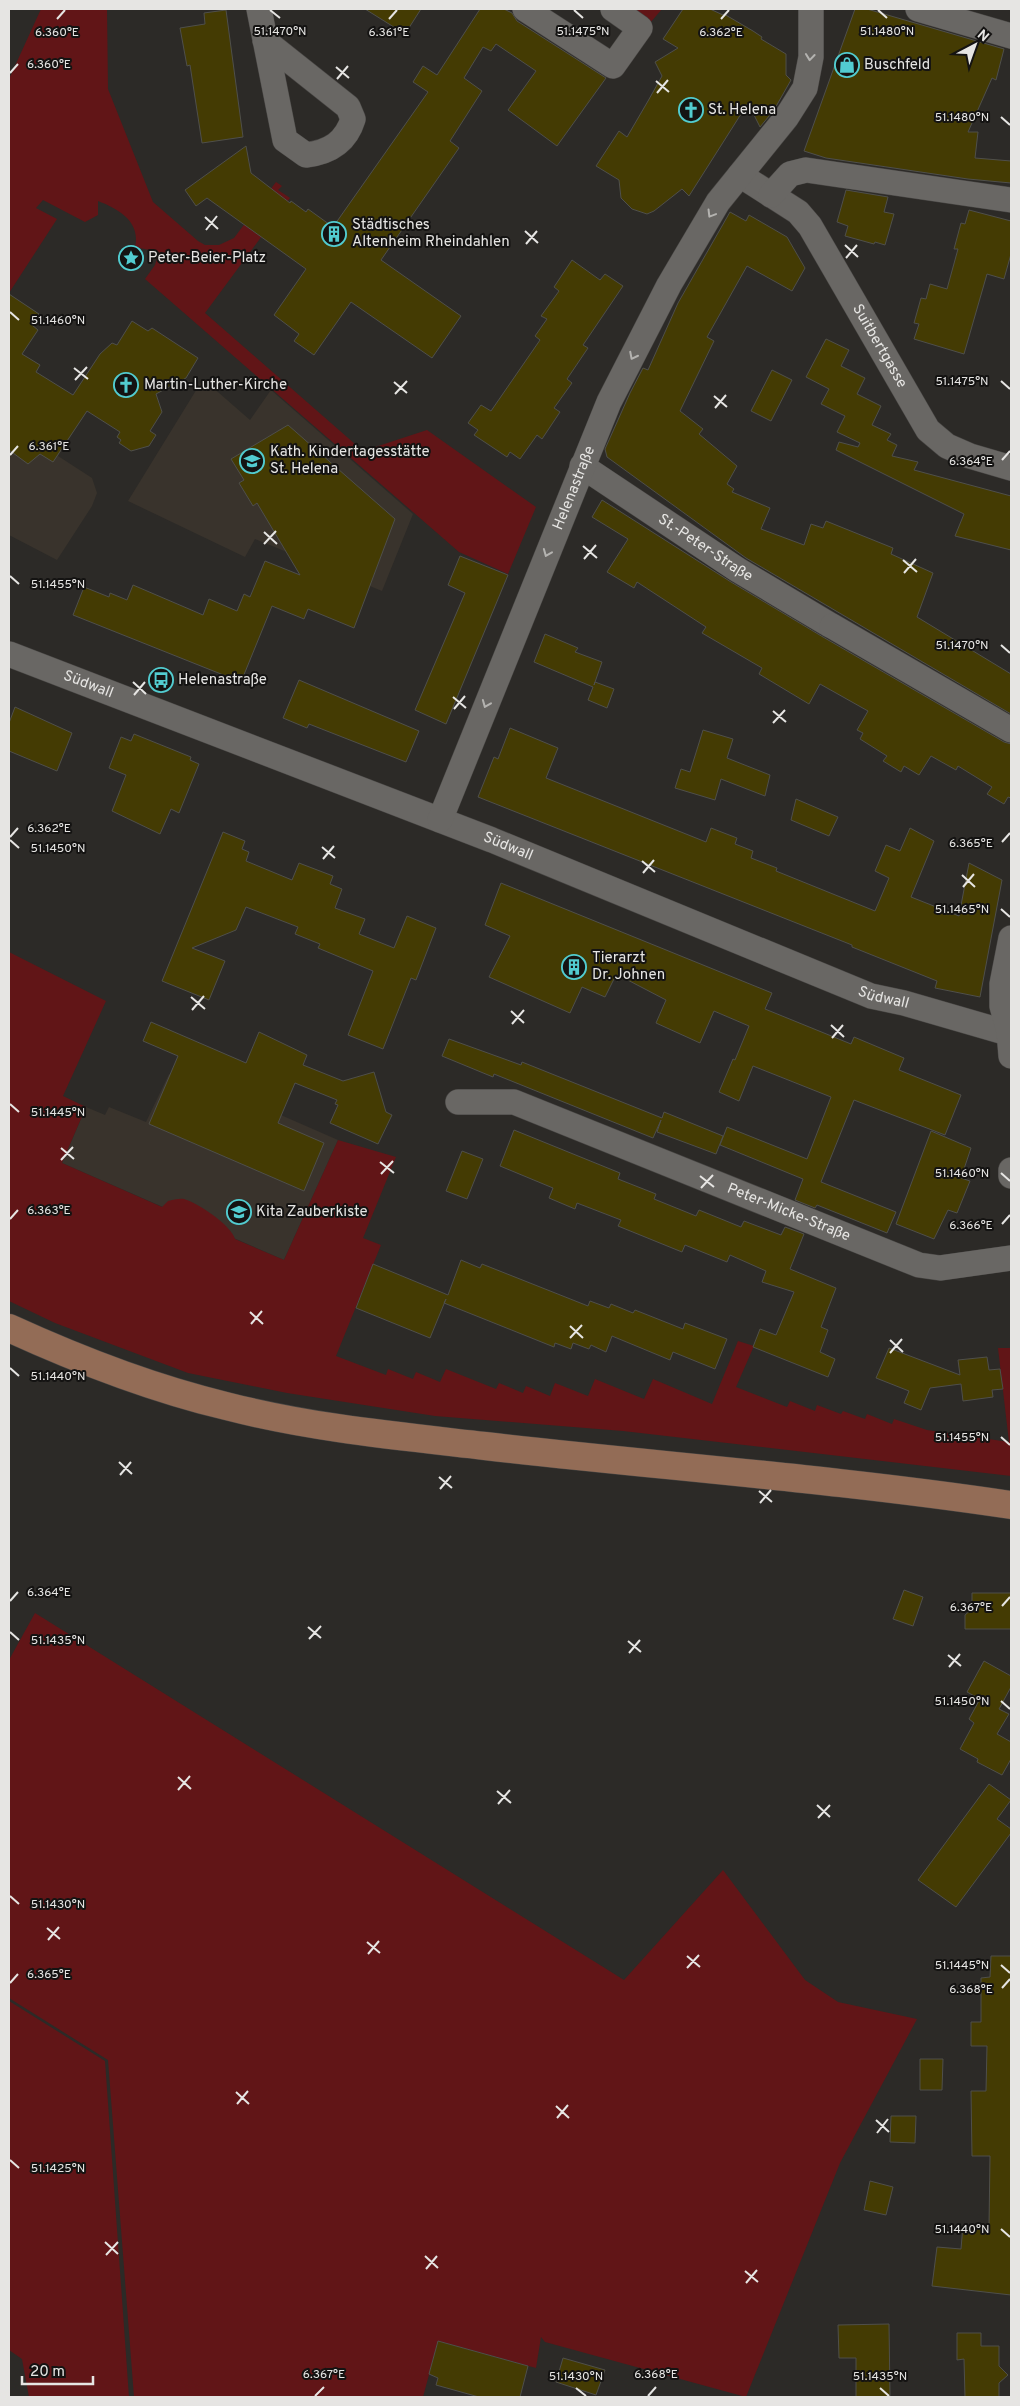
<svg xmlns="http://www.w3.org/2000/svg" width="1020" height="2406" font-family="Overpass,sans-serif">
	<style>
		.built { fill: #39332c }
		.green { fill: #611517 }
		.building { fill: #443b03; stroke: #4f4f4b }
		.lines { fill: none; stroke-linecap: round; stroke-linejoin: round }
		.minor-casing { stroke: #474543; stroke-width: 26 }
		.major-casing { stroke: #474543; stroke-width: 29 }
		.minor { stroke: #696764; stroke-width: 25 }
		.major { stroke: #936c56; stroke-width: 28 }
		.oneway { stroke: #b4b3b0 }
		.ticks { fill: none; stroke: #e6e5e3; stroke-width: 2 }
		.labels { text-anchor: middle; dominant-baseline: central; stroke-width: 4; stroke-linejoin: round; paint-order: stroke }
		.poi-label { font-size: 15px; fill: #e6e5e3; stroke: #141312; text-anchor: start }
		.street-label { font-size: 15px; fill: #e6e5e3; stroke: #141312 }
		.ticks-label { font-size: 12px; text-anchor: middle; fill: #e6e5e3; stroke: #141312; stroke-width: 4; stroke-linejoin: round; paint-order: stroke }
	</style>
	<rect width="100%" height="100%" fill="#2c2a27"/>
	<g class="built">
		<path d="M9 294 39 314 32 325 38 330 22 354 40 365 36 372 66 391 57 418 75 429 58 456 92 478 97 493 92 506 57 560 9 535Z"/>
		<path d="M203 379 250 420 271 390 413 514 382 591 255 539 245 557 128 501Z"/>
		<path d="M183 1072 338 1140 284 1260 62 1163 86 1107 105 1115 109 1107 146 1122 169 1074 179 1078Z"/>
	</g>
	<g class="green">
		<path d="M41 9H107L108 89 153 202 198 241 205 245H219L234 238 276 182 282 186 278 190 290 198 205 313 363 451 427 430 536 507 508 574 459 552 145 279 155 265 159 252 135 247C141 222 119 209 98 201V215L85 222 43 200 36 208 57 219 9 293V79Z"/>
		<path d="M632 9H662L650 23Z"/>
		<path d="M9 952 106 1001 63 1096 86 1107 62 1163 162 1207 168 1201C173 1200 180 1198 184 1199 198 1203 231 1225 235 1239L284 1260 338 1140 396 1157 363 1238 381 1245 336 1356 386 1375 388 1369 413 1379 416 1372 440 1382 446 1369 496 1389 499 1383 523 1393 526 1386 550 1396 555 1383 588 1396 595 1379 644 1399 653 1379 712 1404 738 1341 754 1346 736 1387 787 1407 790 1401 815 1411 817 1405 841 1414 843 1411 865 1419 867 1414 892 1424 894 1419 927 1430 1009 1442 998 1348H1011V1476L623 1431 435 1416 287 1393 188 1373 55 1323 9 1301Z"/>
		<path d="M35 1613 624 1980 723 1870 805 1980 838 2002 917 2019 840 2163 746 2397 545 2342 541 2337 536 2368 438 2341 423 2397H134L108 2060 9 1998V1660Z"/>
		<path d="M9 2001 105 2061 129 2397H29L22 2359 9 2350Z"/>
	</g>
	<g class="building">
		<path d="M365 9H421L405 34Z"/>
		<path d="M480 9H504L512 13 517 21 606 78 557 146 508 110 536 71 496 44 491 51 483 47 464 78 482 91 450 141 459 148 381 260 461 316 432 358 351 302 314 355 294 341 299 334 274 315 306 269 207 198 196 206 185 190 246 146 251 173 290 203 291 201 306 212 308 209 333 227 428 92 413 82 423 66 437 75Z"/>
		<path d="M683 9H710L723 15 724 14 753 31 762 37 761 39 786 54V75L791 80 774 110 760 127 748 103 689 196 682 189 654 211 647 214 632 209 621 198 619 180 596 166 619 131 627 137 648 101 662 76 655 62 678 48 663 39Z"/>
		<path d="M855 9H867L1004 49 996 80 992 78 968 132H978L975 158 1011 161V183L968 179 826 158 804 151Z"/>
		<path d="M226 10 243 137 202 143 190 65 187 66 180 28 205 24 204 13Z"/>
		<path d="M846 190 888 197 884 212 894 214 885 245 875 242 874 244 845 236 848 226 837 222Z"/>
		<path d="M969 210 1011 221V254L1004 279 987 274 964 354 914 339 919 324 914 323 921 298 926 299 930 284 947 289 958 249H954L961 223 965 224Z"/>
		<path d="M730 212 746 221 749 215 787 237 805 268 792 291 747 266 707 337 714 341 680 411 703 429 699 434 737 466 727 484 734 489 732 492 770 508 761 529 804 545 811 524 823 528 826 521 893 548 891 554 933 573 917 617 1011 674V714L746 558 607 457 605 449 630 393 643 368 648 370 678 303Z"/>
		<path d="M572 260 600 280 605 274 623 286 583 345 588 348 567 379 572 383 554 408 560 412 542 439 537 435 520 459 510 452 507 457 474 435 478 430 468 423 481 405 491 411 540 340 535 336 547 319 541 316 559 291 554 287Z"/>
		<path d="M9 294 39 314 32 325 38 330 22 354 40 365 36 372 73 395 100 354 112 343 117 345 132 321 148 331 152 328 198 358 186 378 156 394 162 412 150 431 156 435 149 446 131 451 119 443 121 440 117 437 120 432 87 411 53 462 40 454 28 464 9 450Z"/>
		<path d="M826 339 849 350 841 366 865 378 857 394 881 406 872 425 891 434 887 440 897 445 892 456 918 462 914 470 1011 496V550L955 536 964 514 836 450 839 442 858 447 860 443 837 432 845 416 821 404 829 389 806 377Z"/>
		<path d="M772 370 792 380 771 421 751 411Z"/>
		<path d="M288 425 395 519 354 628 308 609 304 619 272 606 241 682 73 615 84 587 109 597 110 593 127 600 133 585 203 615 209 599 237 611 244 594 250 597 265 561 300 575 257 503 253 506 239 483 244 480 231 459Z"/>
		<path d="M602 500 731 582 823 637 1004 742 1011 744V798L1008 797 1004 804 987 794 992 787 958 766 956 770 931 756 919 775 904 766 901 772 883 761 887 756 860 739 863 733 857 730 868 711 820 684 809 704 759 674 762 668 702 633 706 627 637 582 634 588 607 572 628 539 592 517Z"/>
		<path d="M460 556 508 575 446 724 415 710 465 593 448 585Z"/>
		<path d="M545 634 578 648 575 652 602 662 594 685 595 682 614 689 607 708 588 700 593 687 534 662Z"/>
		<path d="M299 680 419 731 406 762 309 724 307 728 283 718Z"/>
		<path d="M15 707 72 733 57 771 9 751V723Z"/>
		<path d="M510 728 558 748 546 778 706 842 711 828 737 838 735 844 753 851 751 858 777 868 776 871 875 911 889 878 875 871 886 845 900 851 910 828 934 841 911 897 959 916 969 863 1002 880 980 997 935 988 937 981 852 947V945L478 797 494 757 498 759Z"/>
		<path d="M703 730 733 739 727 758 770 775 765 796 721 779 715 800 675 788 681 769 690 772Z"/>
		<path d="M134 734 191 757 190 760 199 764 179 813 171 809 160 834 112 811 126 775 109 768 121 737 131 741Z"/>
		<path d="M796 799 838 817 829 836 791 820Z"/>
		<path d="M223 832 245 841 242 849 249 852 246 861 292 880 299 863 333 876 330 884 342 889 335 908 365 919 359 934 394 948 407 916 436 928 416 980 411 978 383 1049 348 1035 373 971 318 948 320 944 295 934 298 927 246 907 236 930 192 948 225 961 209 1000 162 981Z"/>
		<path d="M501 883 772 993 765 1009 851 1044 854 1037 904 1058 899 1070 961 1095 945 1135 854 1100 821 1182 896 1212 887 1233 817 1205 815 1208 795 1200 803 1179 720 1145 727 1127 807 1159 831 1097 753 1066 739 1101 719 1092 733 1059 735 1060 749 1026 714 1011 700 1043 656 1023 666 1000 620 976 618 981 614 979 605 997 582 987 570 1013 489 977 510 936 485 925Z"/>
		<path d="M151 1022 246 1063 259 1032 307 1055 303 1065 343 1081 374 1072 386 1112 392 1115 378 1144 330 1123 338 1105 335 1104 337 1100 295 1083 278 1123 324 1143 304 1191 149 1124 178 1056 143 1041Z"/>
		<path d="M449 1039 521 1065 522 1062 662 1118 664 1112 723 1136 716 1154 657 1132 661 1120 653 1138 494 1074 493 1077 442 1056Z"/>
		<path d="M514 1130 620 1173 618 1179 656 1194 654 1199 696 1216 699 1210 741 1227 744 1221 781 1235 785 1227 804 1234 790 1269 836 1288 821 1327 828 1330 820 1352 835 1359 828 1377 753 1347 760 1329 776 1335 794 1292 762 1282 766 1271 730 1255 727 1262 685 1245 682 1252 618 1226 621 1220 577 1203 575 1209 549 1198 553 1188 500 1166Z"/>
		<path d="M931 1131 971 1148 961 1178 970 1181 957 1213 948 1210 934 1239 896 1224Z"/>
		<path d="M462 1151 483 1159 467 1199 446 1191Z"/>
		<path d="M461 1260 480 1268 482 1264 588 1306 590 1301 609 1308 611 1304 633 1313 635 1310 683 1329 685 1323 727 1339 715 1369 673 1352 670 1360 612 1336 606 1352 591 1345 589 1349 573 1343 571 1349 555 1343 554 1347 444 1303 446 1299 430 1338 356 1308 373 1264 448 1295Z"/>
		<path d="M889 1348 960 1375 958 1360 987 1357 989 1370 1000 1369 1003 1389 992 1390 993 1397 963 1401 961 1384 930 1388 921 1410 904 1403 909 1391 876 1378Z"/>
		<path d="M904 1590 923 1597 913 1626 893 1619Z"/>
		<path d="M972 1593H1011V1629H965V1615L972 1609Z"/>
		<path d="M984 1661 1011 1676V1687L999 1709 1009 1714 997 1734 1011 1742V1759L1002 1775 977 1762 978 1759 960 1749 974 1723 969 1719 980 1699 967 1692Z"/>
		<path d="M989 1784 1011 1800 997 1819 1011 1829V1833L956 1907 918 1880Z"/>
		<path d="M991 1956H1011V2295L932 2286 937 2247 961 2249 963 2225 989 2227 990 2156H972L971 2091H986L987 2046H971V2022H981V1978L990 1977Z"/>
		<path d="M920 2059H943L942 2090H920Z"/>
		<path d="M891 2116H916L915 2143 890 2142Z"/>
		<path d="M870 2181 893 2187 886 2215 864 2210Z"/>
		<path d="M889 2324 890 2397H856V2358H839L838 2325Z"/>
		<path d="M957 2333H981V2346H999V2366L1008 2375 999 2383V2397H965L964 2359 957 2360Z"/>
		<path d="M438 2341 528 2366 520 2397H479L436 2385 438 2378 429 2374Z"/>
		<path d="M563 2358 605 2370 596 2395 556 2382Z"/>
	</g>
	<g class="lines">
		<defs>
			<g id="minor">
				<path d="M259 9 285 140 306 155C330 152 346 142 353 119L348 107 265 41"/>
				<path d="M525 9 613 66 640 28 613 9"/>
				<path d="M918 9 1011 36"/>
				<path id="s1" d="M740 175 798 212 810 226 928 430 947 446 970 456 1011 468"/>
				<path d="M771 195 790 174 806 170 1011 200"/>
				<path id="s2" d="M582 466 738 570 830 625"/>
				<path d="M832 626 1011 730"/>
				<path id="s3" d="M9 654 492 840 871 996 904 1003 1011 1034"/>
				<path id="s4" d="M440 820 609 402 669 285 718 202 786 118 805 88 811 57V9"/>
				<path d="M1011 938 1002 984V1006L1009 1032 1011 1056"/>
				<path id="s5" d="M458 1102H514L919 1265 940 1268 1011 1258"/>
				<path d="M1011 1170V1176"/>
			</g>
			<path id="major" d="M9 1328C79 1360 151 1388 226 1406 311 1428 398 1436 485 1446 660 1466 837 1479 1011 1505"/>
		</defs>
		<use href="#minor" class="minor-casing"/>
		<use href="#major" class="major-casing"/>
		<use href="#minor" class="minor"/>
		<use href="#major" class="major"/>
	</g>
	<defs><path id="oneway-chevron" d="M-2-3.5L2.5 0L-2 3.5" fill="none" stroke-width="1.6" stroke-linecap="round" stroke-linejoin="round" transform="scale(1.25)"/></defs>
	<g class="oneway">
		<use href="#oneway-chevron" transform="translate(810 57) rotate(96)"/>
		<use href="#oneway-chevron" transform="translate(711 214) rotate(121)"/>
		<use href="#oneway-chevron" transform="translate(633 356) rotate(117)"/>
		<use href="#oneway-chevron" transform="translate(547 553) rotate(112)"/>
		<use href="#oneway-chevron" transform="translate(486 704) rotate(112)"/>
	</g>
	<path class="ticks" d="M270 10 280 18M574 10 583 18M878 10 887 18M57 19 65 10M389 19 397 10M721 19 729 10M336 67 349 78M10 73 18 64M337 79 348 66M656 81 669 92M657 93 668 80M1001 117 1010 125M205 217 218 229M206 230 217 216M525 231 538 243M526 244 537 231M845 245 858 257M846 258 857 245M10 312 19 320M74 368 88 379M75 380 87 367M1001 381 1010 389M394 382 407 393M395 394 407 381M714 396 727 407M715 408 726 395M10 455 18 446M1002 460 1010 451M264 532 277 544M264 544 276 531M583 546 597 558M584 559 596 545M903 560 917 572M904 573 916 559M10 576 19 584M1001 645 1010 653M133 682 146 694M134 695 145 682M453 697 466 708M454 709 465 696M773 711 786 722M773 723 785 710M10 837 18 828M10 840 19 848M1002 842 1010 833M322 847 335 858M323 859 334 846M642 861 655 872M643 873 654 860M962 875 975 887M963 887 974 874M1001 909 1010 917M191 997 205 1009M192 1010 204 996M511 1011 524 1023M512 1024 524 1010M831 1025 844 1037M832 1038 843 1025M10 1104 19 1112M61 1148 74 1159M61 1160 73 1147M380 1162 394 1173M1001 1173 1010 1181M381 1174 393 1161M700 1176 714 1187M701 1188 713 1175M10 1219 18 1210M1002 1224 1010 1215M250 1312 263 1324M251 1324 262 1311M570 1326 583 1338M570 1338 582 1325M890 1340 903 1352M890 1353 902 1339M10 1368 19 1376M1001 1437 1010 1445M119 1462 132 1474M120 1475 131 1462M439 1477 452 1488M440 1489 451 1476M759 1491 772 1502M760 1503 771 1490M10 1601 18 1592M1002 1606 1010 1597M308 1627 321 1638M10 1632 19 1640M309 1639 321 1626M628 1641 641 1652M629 1653 640 1640M948 1655 961 1666M949 1667 960 1654M1001 1701 1010 1709M178 1777 191 1789M178 1790 190 1776M497 1791 511 1803M498 1804 510 1790M817 1805 830 1817M818 1818 830 1805M10 1896 19 1904M47 1928 60 1939M48 1940 59 1927M367 1942 380 1953M368 1954 379 1941M687 1956 700 1967M1001 1965 1010 1973M687 1968 699 1955M10 1983 18 1974M1002 1988 1010 1979M236 2092 249 2104M237 2104 248 2091M556 2106 569 2118M557 2118 568 2105M876 2120 889 2132M877 2133 888 2119M10 2160 19 2168M1001 2229 1010 2237M105 2242 118 2254M106 2255 118 2242M425 2256 438 2268M426 2269 437 2256M745 2271 758 2282M746 2283 757 2270M576 2388 586 2396M880 2388 889 2396M315 2396 324 2387M648 2396 656 2387"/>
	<defs>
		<symbol id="shop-ring" viewBox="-11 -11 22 22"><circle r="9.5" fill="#141312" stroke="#52ccd0" stroke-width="1.5"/><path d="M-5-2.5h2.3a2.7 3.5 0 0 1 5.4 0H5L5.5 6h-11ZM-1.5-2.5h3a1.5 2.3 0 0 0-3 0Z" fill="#52ccd0"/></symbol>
		<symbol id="church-ring" viewBox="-11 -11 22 22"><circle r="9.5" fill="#141312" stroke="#52ccd0" stroke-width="1.5"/><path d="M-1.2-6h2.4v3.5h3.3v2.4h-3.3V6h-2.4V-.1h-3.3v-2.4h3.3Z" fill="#52ccd0"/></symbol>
		<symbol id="building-ring" viewBox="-11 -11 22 22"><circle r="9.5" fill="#141312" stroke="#52ccd0" stroke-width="1.5"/><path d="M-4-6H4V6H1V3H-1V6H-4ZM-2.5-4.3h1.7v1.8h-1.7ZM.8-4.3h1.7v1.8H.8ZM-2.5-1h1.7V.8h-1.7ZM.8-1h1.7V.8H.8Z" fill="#52ccd0"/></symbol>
		<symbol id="sight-ring" viewBox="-11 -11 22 22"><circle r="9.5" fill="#141312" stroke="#52ccd0" stroke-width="1.5"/><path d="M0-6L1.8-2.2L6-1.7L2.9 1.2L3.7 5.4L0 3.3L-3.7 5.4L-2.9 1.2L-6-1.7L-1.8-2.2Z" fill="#52ccd0"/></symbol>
		<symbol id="school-ring" viewBox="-11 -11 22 22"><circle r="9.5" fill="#141312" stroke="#52ccd0" stroke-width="1.5"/><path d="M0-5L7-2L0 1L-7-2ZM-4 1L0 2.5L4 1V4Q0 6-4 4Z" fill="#52ccd0"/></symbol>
		<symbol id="bus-ring" viewBox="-11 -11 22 22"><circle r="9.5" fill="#141312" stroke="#52ccd0" stroke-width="1.5"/><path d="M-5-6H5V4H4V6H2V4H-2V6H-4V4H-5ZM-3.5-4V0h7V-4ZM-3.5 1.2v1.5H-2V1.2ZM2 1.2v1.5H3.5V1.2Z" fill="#52ccd0"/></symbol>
	</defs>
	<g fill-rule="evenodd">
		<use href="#shop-ring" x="833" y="51" width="28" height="28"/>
		<use href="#church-ring" x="677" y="96" width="28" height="28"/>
		<use href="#building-ring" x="320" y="220" width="28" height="28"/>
		<use href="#sight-ring" x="117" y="244" width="28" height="28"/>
		<use href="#church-ring" x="112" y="371" width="28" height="28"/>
		<use href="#school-ring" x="238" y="447" width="28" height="28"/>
		<use href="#bus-ring" x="147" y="666" width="28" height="28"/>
		<use href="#building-ring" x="560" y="953" width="28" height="28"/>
		<use href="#school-ring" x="225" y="1198" width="28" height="28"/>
	</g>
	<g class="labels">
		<g class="poi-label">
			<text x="864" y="65">Buschfeld</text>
			<text x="708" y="110">St. Helena</text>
			<text x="352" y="225">Städtisches<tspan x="352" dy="17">Altenheim Rheindahlen</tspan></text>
			<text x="148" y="258">Peter-Beier-Platz</text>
			<text x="144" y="385">Martin-Luther-Kirche</text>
			<text x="270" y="452">Kath. Kindertagesstätte<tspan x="270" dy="17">St. Helena</tspan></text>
			<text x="178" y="680">Helenastraße</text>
			<text x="592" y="958">Tierarzt<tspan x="592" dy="17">Dr. Johnen</tspan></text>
			<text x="256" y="1212">Kita Zauberkiste</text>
		</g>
		<g class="street-label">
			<text stroke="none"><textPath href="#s1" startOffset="226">Suitbertgasse</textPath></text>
			<text stroke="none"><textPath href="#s4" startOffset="358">Helenastraße</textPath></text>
			<text stroke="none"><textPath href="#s2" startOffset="148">St.-Peter-Straße</textPath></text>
			<text stroke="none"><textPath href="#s3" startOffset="85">Südwall</textPath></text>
			<text stroke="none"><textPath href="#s3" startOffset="535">Südwall</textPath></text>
			<text stroke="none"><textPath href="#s3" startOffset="940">Südwall</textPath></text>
			<text stroke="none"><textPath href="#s5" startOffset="352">Peter-Micke-Straße</textPath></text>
		</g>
	</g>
	<g class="ticks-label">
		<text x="280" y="35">51.1470°N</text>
		<text x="583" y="35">51.1475°N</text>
		<text x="887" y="35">51.1480°N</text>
		<text x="57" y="36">6.360°E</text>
		<text x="389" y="36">6.361°E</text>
		<text x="721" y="36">6.362°E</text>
		<text x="49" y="68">6.360°E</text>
		<text x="962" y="121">51.1480°N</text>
		<text x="58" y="324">51.1460°N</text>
		<text x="962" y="385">51.1475°N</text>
		<text x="49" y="450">6.361°E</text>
		<text x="971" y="465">6.364°E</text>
		<text x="58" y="588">51.1455°N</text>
		<text x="962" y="649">51.1470°N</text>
		<text x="49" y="832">6.362°E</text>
		<text x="971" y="847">6.365°E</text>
		<text x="58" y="852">51.1450°N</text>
		<text x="962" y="913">51.1465°N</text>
		<text x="58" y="1116">51.1445°N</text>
		<text x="962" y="1177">51.1460°N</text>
		<text x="49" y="1214">6.363°E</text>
		<text x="971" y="1229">6.366°E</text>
		<text x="58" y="1380">51.1440°N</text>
		<text x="962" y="1441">51.1455°N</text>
		<text x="49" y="1596">6.364°E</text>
		<text x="971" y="1611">6.367°E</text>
		<text x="58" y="1644">51.1435°N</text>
		<text x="962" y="1705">51.1450°N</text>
		<text x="58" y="1908">51.1430°N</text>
		<text x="962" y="1969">51.1445°N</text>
		<text x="49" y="1978">6.365°E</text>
		<text x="971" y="1993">6.368°E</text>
		<text x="58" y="2172">51.1425°N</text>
		<text x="962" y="2233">51.1440°N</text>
		<text x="324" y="2378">6.367°E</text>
		<text x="656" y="2378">6.368°E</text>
		<text x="576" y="2380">51.1430°N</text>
		<text x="880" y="2380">51.1435°N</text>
	</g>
	<rect width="1020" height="2406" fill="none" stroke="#e6e5e3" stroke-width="20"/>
	<g transform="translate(975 45) rotate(41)" stroke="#141312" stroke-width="4" paint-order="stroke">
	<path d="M0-4L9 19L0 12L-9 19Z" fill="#e6e5e3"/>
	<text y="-8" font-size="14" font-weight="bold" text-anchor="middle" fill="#e6e5e3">N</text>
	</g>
	<path d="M22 2376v8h71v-8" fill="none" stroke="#e6e5e3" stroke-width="2.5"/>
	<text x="30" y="2376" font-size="15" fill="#e6e5e3" stroke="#141312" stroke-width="4" paint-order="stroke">20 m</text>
</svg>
